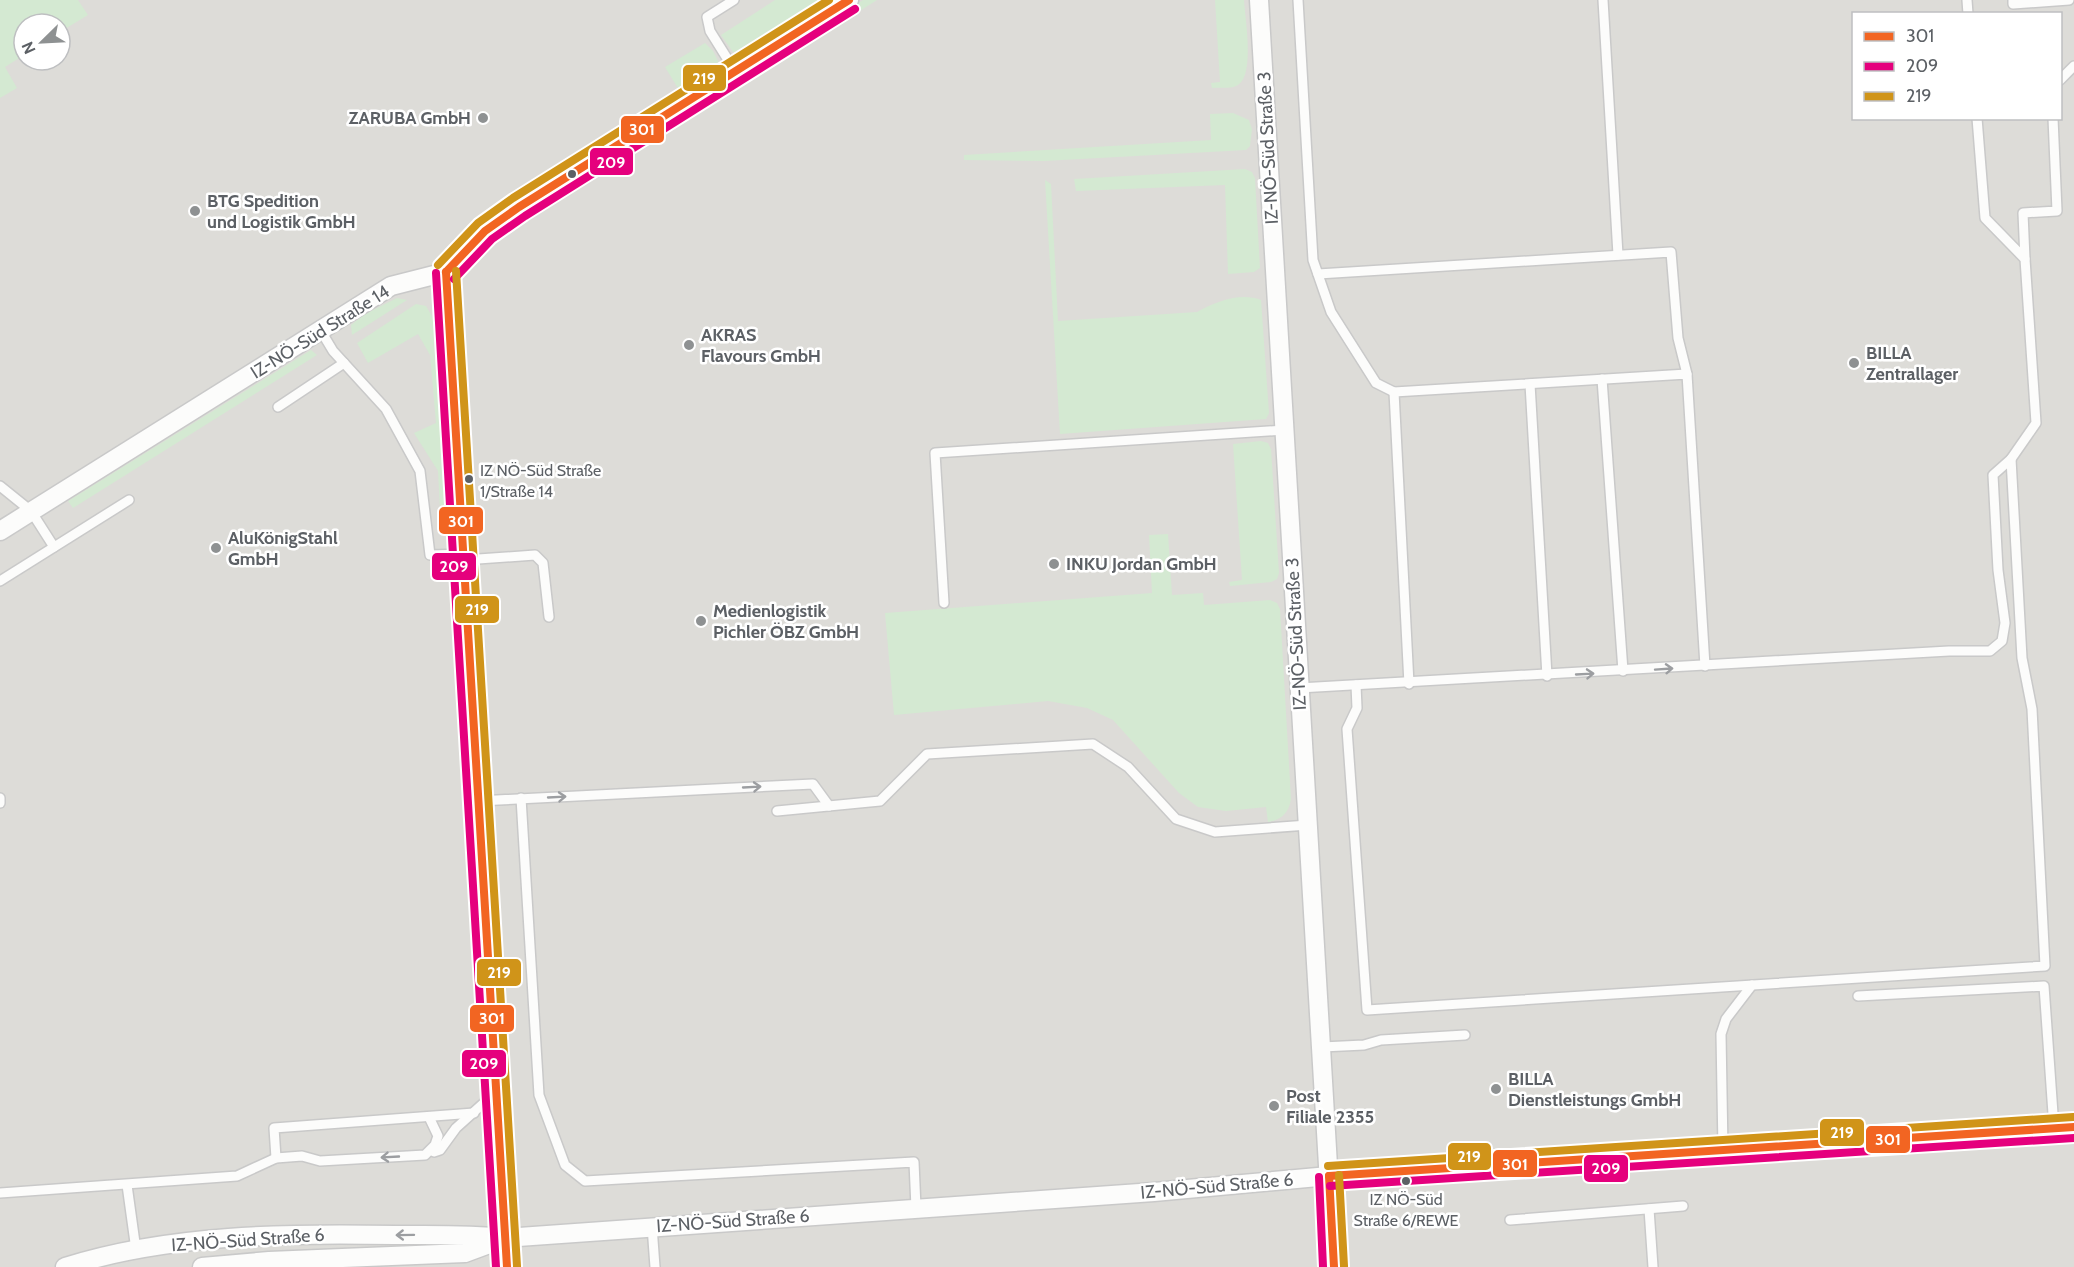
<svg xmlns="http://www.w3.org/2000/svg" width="2074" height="1267" font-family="Cabin,sans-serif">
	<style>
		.industrial { fill: #dddcd8; fill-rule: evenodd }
		.green { fill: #d4e9d2 }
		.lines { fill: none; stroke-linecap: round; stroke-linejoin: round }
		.lane-casing { stroke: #c9c9c9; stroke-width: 12 }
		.street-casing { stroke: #c9c9c9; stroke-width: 21 }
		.lane { stroke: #fcfcfb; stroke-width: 9 }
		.street { stroke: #fcfcfb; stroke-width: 18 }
		.bus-1-casing { stroke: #fff; stroke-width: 12 }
		.bus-2-casing { stroke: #fff; stroke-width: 12 }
		.bus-3-casing { stroke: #fff; stroke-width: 12 }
		.bus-1 { stroke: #f26522; stroke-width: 8 }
		.bus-2 { stroke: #e5007d; stroke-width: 8 }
		.bus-3 { stroke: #d09419; stroke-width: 8 }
		.oneway { stroke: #9c9ea1 }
		.poi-dot { fill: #8e9192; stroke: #fff; stroke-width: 2 }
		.bus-dot { fill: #5c6065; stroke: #fff; stroke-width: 2 }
		.labels { text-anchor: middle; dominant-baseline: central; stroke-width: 5; stroke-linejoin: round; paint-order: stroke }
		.bus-label { font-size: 16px; fill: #5c6065; stroke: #fff; text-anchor: start }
		.poi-label { font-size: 18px; font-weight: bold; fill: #5c6065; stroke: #fff; text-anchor: start }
		.street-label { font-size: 18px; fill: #5c6065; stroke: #fff }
		.line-badge { stroke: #fff; stroke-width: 2 }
		.badge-label { font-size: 16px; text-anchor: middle; font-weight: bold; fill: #fff }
	</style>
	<rect width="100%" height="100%" fill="#ecece7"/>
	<path class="industrial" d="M15 0H2074V1267H0V12ZM1854 14H2060V118H1854ZM24 24H60V60H24Z"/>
	<g class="green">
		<path d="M0 0H78L88 15 60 32V24H24V55L5 67 17 88 0 98Z"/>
		<path d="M775 0H825L742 54 733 52 721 35Z"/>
		<path d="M863 0H877L635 154 638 142Z"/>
		<path d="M1215 0H1244C1245 18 1256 79 1236 86 1229 89 1219 87 1212 88L1211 83 1220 82Z"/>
		<path d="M705 43 713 51 719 63 710 72 679 90 665 67Z"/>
		<path d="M1233 113 1249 120 1252 129 1250 146 1246 150 1044 161 964 160V155L1211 140 1210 114Z"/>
		<path d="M1245 169 1252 172 1255 178 1260 268 1254 272 1228 274 1225 185 1076 191 1074 179Z"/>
		<path d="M1045 180 1051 184 1058 321 1197 312C1215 302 1240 292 1261 300L1269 413 1266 419 1060 434Z"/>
		<path d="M397 298 407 300 352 335 351 325 365 314Z"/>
		<path d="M416 304 426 306 436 323 451 527 447 531 441 529 438 471 414 433 436 423 430 355 418 334 368 363 357 343Z"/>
		<path d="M311 350 317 355 73 508 68 501Z"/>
		<path d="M1261 441 1268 443 1271 449 1279 573 1277 579 1271 582 1230 586 1229 582 1242 580 1233 444Z"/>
		<path d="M1168 534 1172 595 1203 593 1204 605 1270 600 1277 603 1280 609 1291 799C1289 812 1282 820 1268 822L1266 807 1226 811 1198 807 1179 793 1113 720 1087 708 1048 701 894 715 885 613 1152 593 1149 535Z"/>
	</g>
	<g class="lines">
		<defs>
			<g id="lane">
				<path d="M734 0 707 17 710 31 735 71"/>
				<path d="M1298 0 1313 260 1331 312 1376 383 1394 392"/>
				<path d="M1603 0 1618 255"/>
				<path d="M1967 0 1968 14"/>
				<path d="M2013 0V4L2069 0"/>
				<path d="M2060 80 2074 66"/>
				<path d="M2025 259 2023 213 2057 211 2053 118"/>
				<path d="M1318 274 1671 252 1678 338 1687 374"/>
				<path d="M321 331 333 351 386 409 420 471 430 555 464 554"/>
				<path d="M1602 379 1623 671"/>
				<path d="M1530 384 1547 676"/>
				<path d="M278 407 344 363"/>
				<path d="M0 486 31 511 54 547"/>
				<path d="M464 560 535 555 543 563 549 617"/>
				<path d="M0 581 129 500"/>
				<path d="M944 603 935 453 1284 430"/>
				<path d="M1409 684 1394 392 1687 374 1705 666"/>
				<path d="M1356 685 1357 708 1347 729 1367 1010 2045 966 2032 709 2022 658 2011 459"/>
				<path d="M1299 688 1949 651H1990L2002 641 2005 623 1998 570 1993 475 2011 459 2036 423 2025 259 1985 218 1977 118"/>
				<path d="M0 798V803"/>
				<path d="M521 798 539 1095 565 1165 585 1181 914 1162 916 1208"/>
				<path d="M478 801 813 784 829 806"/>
				<path d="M777 811 880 801 927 754 1093 744 1128 767 1176 819 1215 832 1308 825"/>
				<path d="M1858 996 2044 986 2054 1128"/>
				<path d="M1322 1047 1364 1045 1381 1040 1465 1035"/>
				<path d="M1723 1150 1721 1034 1726 1019 1752 985"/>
				<path d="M434 1152 440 1150 456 1128 496 1092"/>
				<path d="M276 1158 274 1128 474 1113"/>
				<path d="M127 1185 136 1250"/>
				<path d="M0 1193 237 1176 276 1158 302 1156 320 1161 425 1155 435 1145 438 1136 429 1117"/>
				<path d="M1649 1209 1653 1267"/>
				<path d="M1510 1220 1683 1206"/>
				<path d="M652 1226 655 1267"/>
			</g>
			<g id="street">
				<path d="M1259 0 1334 1267"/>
				<path d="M446 272 450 306 507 1267"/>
				<path d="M0 531 391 286 446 272 485 231 519 207 849 0"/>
				<path d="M65 1267C169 1234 287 1233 395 1235 433 1235 468 1234 505 1238L1154 1192 1329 1176 2074 1127"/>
				<path d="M202 1267 269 1261 465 1253 500 1240"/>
			</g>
		</defs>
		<use href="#lane" class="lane-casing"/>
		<use href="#street" class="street-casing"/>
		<use href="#lane" class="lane"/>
		<use href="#street" class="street"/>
		<defs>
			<g id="bus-1">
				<path d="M446 272 507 1267"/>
				<path d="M446 272 485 231 519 207 849 0"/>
				<path d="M1329 1176 2074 1127"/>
				<path d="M1329 1176 1334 1267"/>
			</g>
			<g id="bus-2">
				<path d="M436 273 496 1267"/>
				<path d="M454 279 492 239 525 216 855 9"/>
				<path d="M1319 1177 1323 1267"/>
				<path d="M1330 1186 2074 1138"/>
			</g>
			<g id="bus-3">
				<path d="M438 265 478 223 513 198 829 0"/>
				<path d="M456 271 517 1266"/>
				<path d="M1328 1166 2073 1117"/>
				<path d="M1339 1175 1344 1266"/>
			</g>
		</defs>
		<use href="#bus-1" class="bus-1-casing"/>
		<use href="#bus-2" class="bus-2-casing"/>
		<use href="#bus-3" class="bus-3-casing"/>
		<use href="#bus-1" class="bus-1"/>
		<use href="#bus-2" class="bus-2"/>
		<use href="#bus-3" class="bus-3"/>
	</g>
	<defs><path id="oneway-shaft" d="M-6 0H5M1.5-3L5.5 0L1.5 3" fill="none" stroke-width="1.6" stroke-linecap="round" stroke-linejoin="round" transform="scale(1.5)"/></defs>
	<g class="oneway">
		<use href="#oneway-shaft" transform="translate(1664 669) rotate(-4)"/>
		<use href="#oneway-shaft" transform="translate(1585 674) rotate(-3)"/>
		<use href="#oneway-shaft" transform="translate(752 787) rotate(-3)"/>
		<use href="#oneway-shaft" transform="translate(557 797) rotate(-3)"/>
		<use href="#oneway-shaft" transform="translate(390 1157) rotate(177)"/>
		<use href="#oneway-shaft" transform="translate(405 1235) rotate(179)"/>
	</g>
	<g class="poi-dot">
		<circle cx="483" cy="118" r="6"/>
		<circle cx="195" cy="211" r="6"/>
		<circle cx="689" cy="345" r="6"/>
		<circle cx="1854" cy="363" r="6"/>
		<circle cx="216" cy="548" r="6"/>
		<circle cx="1054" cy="564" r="6"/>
		<circle cx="701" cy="621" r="6"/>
		<circle cx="1496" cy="1089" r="6"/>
		<circle cx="1274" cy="1106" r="6"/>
	</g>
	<g class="bus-dot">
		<circle cx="572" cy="174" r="5"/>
		<circle cx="469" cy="479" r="5"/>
		<circle cx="1406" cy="1181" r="5"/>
	</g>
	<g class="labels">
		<g class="bus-label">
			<text x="480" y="470">IZ NÖ-Süd Straße<tspan x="480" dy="21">1/Straße 14</tspan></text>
			<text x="1406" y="1199" text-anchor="middle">IZ NÖ-Süd<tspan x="1406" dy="21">Straße 6/REWE</tspan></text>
		</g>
		<g class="poi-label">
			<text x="471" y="118" text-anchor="end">ZARUBA GmbH</text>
			<text x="207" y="201">BTG Spedition<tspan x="207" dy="21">und Logistik GmbH</tspan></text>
			<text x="701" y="335">AKRAS<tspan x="701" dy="21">Flavours GmbH</tspan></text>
			<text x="1866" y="353">BILLA<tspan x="1866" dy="21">Zentrallager</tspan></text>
			<text x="228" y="538">AluKönigStahl<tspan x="228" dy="21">GmbH</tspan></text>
			<text x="1066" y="564">INKU Jordan GmbH</text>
			<text x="713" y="611">Medienlogistik<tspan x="713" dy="21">Pichler ÖBZ GmbH</tspan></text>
			<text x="1508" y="1079">BILLA<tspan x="1508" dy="21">Dienstleistungs GmbH</tspan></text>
			<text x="1286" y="1096">Post<tspan x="1286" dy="21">Filiale 2355</tspan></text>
		</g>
		<g class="street-label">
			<text transform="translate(1268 148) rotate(-93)">IZ-NÖ-Süd Straße 3</text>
			<text transform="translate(320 332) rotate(-32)">IZ-NÖ-Süd Straße 14</text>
			<text transform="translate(1296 634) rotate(-93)">IZ-NÖ-Süd Straße 3</text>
			<text transform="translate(1217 1186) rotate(-5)">IZ-NÖ-Süd Straße 6</text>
			<text transform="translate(733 1221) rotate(-4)">IZ-NÖ-Süd Straße 6</text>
			<text transform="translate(248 1240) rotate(-4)">IZ-NÖ-Süd Straße 6</text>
		</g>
	</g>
	<g class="line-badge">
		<rect x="682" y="64" width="45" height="28" rx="6" fill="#d09419"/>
		<rect x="620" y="115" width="45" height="29" rx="6" fill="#f26522"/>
		<rect x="589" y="147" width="45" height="29" rx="6" fill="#e5007d"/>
		<rect x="438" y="506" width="46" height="29" rx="6" fill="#f26522"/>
		<rect x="431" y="552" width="46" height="29" rx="6" fill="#e5007d"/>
		<rect x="454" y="595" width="46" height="29" rx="6" fill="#d09419"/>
		<rect x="476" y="958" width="46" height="29" rx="6" fill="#d09419"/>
		<rect x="469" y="1004" width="46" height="29" rx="6" fill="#f26522"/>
		<rect x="461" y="1049" width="46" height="29" rx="6" fill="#e5007d"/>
		<rect x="1819" y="1118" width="46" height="29" rx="6" fill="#d09419"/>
		<rect x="1865" y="1125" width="46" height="29" rx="6" fill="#f26522"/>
		<rect x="1447" y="1142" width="45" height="29" rx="6" fill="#d09419"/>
		<rect x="1492" y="1149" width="46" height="29" rx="6" fill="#f26522"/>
		<rect x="1583" y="1154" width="46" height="29" rx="6" fill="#e5007d"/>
	</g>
	<g class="badge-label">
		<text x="704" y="84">219</text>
		<text x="642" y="135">301</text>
		<text x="611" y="168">209</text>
		<text x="461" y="527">301</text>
		<text x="454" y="572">209</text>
		<text x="477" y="615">219</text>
		<text x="499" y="978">219</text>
		<text x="492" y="1024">301</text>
		<text x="484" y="1069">209</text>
		<text x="1842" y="1138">219</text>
		<text x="1888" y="1145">301</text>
		<text x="1469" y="1162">219</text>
		<text x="1515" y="1170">301</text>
		<text x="1606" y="1174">209</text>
	</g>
	<rect x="1852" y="12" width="210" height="108" fill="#ffffff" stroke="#bebfc1" stroke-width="1.5"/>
	<rect x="1864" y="32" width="30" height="9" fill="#f26522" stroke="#bebfc1" stroke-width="1.5"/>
	<text x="1906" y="42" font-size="18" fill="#5c6065">301</text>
	<rect x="1864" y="62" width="30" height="9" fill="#e5007d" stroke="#bebfc1" stroke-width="1.5"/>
	<text x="1906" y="72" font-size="18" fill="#5c6065">209</text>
	<rect x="1864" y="92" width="30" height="9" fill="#d09419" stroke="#bebfc1" stroke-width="1.5"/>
	<text x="1906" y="102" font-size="18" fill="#5c6065">219</text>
	<g transform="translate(42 42) rotate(246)"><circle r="28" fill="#ffffff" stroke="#bebfc1" stroke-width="1.5"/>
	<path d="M0-4.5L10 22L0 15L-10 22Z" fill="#8e9192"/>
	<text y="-9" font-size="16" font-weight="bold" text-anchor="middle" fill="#5c6065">N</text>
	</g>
</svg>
